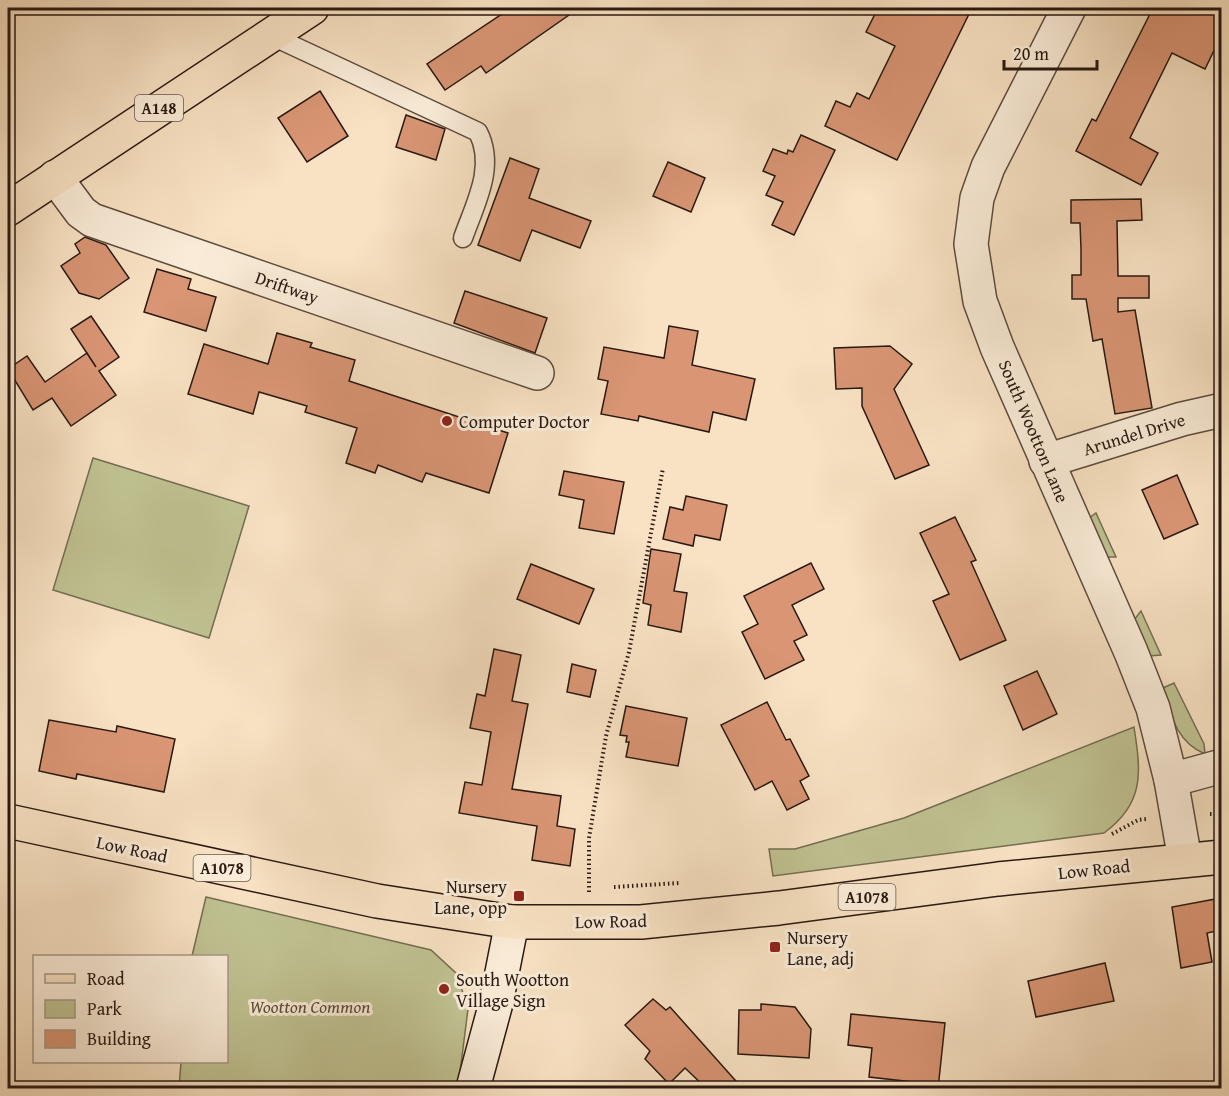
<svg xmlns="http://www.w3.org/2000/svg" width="1229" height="1096" font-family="'Gentium Book Plus',serif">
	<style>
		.green { fill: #c0c292; stroke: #746e52; stroke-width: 1.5 }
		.building { fill: #d99574; stroke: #291912; stroke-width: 1.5 }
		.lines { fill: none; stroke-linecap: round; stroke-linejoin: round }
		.lane-casing { stroke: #5d4b3e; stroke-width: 21 }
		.street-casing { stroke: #5d4b3e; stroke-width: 36 }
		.secondary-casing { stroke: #291912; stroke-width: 36 }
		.primary-casing { stroke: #291912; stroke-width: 36 }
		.path { stroke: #291912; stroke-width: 4; stroke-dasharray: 1.5 3; stroke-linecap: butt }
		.lane { stroke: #faecd8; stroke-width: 18 }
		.street { stroke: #faecd8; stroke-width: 33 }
		.secondary { stroke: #faecd8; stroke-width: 33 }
		.primary { stroke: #f8e2c3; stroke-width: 33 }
		.poi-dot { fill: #8f2418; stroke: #faecd8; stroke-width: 2 }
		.labels { text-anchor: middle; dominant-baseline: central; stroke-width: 6; stroke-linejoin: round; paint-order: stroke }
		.shield { fill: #faecd8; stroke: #68584d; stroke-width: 1.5 }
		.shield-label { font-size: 16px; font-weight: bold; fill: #291912 }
		.street-label { font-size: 18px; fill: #291912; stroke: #faecd8 }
		.poi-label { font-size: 18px; fill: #291912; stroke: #faecd8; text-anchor: start }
		.park-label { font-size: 18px; font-style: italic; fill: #564c38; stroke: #faecd8 }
	</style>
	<rect width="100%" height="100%" fill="#f8e2c3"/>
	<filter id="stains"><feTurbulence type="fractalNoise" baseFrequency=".00333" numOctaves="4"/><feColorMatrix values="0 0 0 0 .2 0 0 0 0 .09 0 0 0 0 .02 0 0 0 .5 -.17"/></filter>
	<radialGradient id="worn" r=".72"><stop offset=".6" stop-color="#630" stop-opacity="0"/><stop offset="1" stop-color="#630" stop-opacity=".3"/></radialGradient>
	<g class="green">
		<path d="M93 458 249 506 209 638 53 590Z"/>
		<path d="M1096 513 1116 557H1106L1088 519Z"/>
		<path d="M1141 611 1161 655 1149 656 1134 620Z"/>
		<path d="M1174 683 1204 744 1205 754C1176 742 1171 715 1163 688Z"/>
		<path d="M1134 727C1141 772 1145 803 1104 833L773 876 769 849H795L904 818Z"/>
		<path d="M206 897 431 950 457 974 468 1009 458 1088H179L181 1062H226V956H192Z"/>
	</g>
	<g class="building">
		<path d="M511 8H579L486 73 481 66 445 90 427 64Z"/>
		<path d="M878 8H972L897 160 825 126 836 101 850 107 857 93 869 99 895 46 866 32Z"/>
		<path d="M1153 8H1221V36L1205 69 1172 53 1130 138 1158 153 1141 185 1076 151 1092 119 1096 121Z"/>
		<path d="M320 91 348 136 307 162 278 118Z"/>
		<path d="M406 115 445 129 436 160 396 147Z"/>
		<path d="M801 135 835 150 794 235 772 225 783 202 766 195 775 176 763 171 773 149 787 154 788 150 793 152Z"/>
		<path d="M510 158 539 169 529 198 591 221 580 248 532 230 520 261 478 245Z"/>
		<path d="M668 162 705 178 691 212 653 196Z"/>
		<path d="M1141 199 1142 220 1117 221 1118 276H1149V298H1118V312L1135 310 1152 408 1115 414 1102 339 1093 341 1086 299H1072V275H1081V249L1080 223H1071V200Z"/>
		<path d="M85 237 106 245 129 278 99 299 79 293 61 266 80 253 75 244Z"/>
		<path d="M157 269 191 279 188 289 216 297 206 331 144 312Z"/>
		<path d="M465 291 547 318 535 353 454 323Z"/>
		<path d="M91 316 119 357 99 371 116 395 71 426 52 398 33 410 8 369 27 356 45 382 87 353 96 367 71 329Z"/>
		<path d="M669 326 698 331 692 365 755 379 746 420 713 412 709 432 639 416 638 421 601 414 608 381 598 379 604 347 664 358Z"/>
		<path d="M277 333 312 343 310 347 355 360 349 381 508 433 489 493 426 473 422 482 378 465 375 473 346 463 357 428 305 412 307 406 259 392 253 414 188 394 204 344 268 364Z"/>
		<path d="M890 346 912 364 894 389 929 465 895 479 862 406V388L836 389 834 348Z"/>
		<path d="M564 471 624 482 614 534 579 528 584 500 559 495Z"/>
		<path d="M1177 475 1198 524 1164 539 1142 490Z"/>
		<path d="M686 496 727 505 720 540 695 535 693 546 663 539 670 507 683 510Z"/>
		<path d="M955 517 976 560 971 562 1006 640 960 660 933 601 949 594 920 533Z"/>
		<path d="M651 549 681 554 674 591 687 593 681 632 648 625 651 605 643 603Z"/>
		<path d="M811 563 824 589 792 605 807 635 794 641 804 660 765 679 742 632 758 624 744 596Z"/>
		<path d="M531 564 594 589 579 624 517 599Z"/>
		<path d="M494 649 521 655 512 701 528 704 512 789 561 796 557 826 575 829 570 866 532 860 537 826 459 813 465 782 482 785 491 732 470 728 477 694 485 696Z"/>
		<path d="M572 664 596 670 590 697 567 692Z"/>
		<path d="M1037 671 1057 714 1023 730 1004 686Z"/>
		<path d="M767 702 786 740 790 739 809 776 800 781 809 799 787 810 772 781 755 790 721 725Z"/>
		<path d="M626 706 687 718 678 766 626 757 629 742H626L627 736 620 735Z"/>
		<path d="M49 720 116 732 117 726 175 739 164 792 77 774 76 779 39 771Z"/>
		<path d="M1221 898V930L1207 933 1212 962 1181 968 1172 907Z"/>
		<path d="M1105 963 1114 1001 1036 1017 1028 981Z"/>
		<path d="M653 999 666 1010 670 1007 743 1089 706 1088 685 1068 669 1084 645 1059 650 1051 625 1025Z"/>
		<path d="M761 1004 795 1007 811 1029 809 1058 738 1054 739 1010H761Z"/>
		<path d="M851 1014 945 1023 938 1089H912L913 1082 869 1077 872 1048 848 1045Z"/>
	</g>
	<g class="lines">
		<defs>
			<path id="lane" d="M270 35 478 132C496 167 475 204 463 238"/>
			<g id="street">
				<path d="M1069 8 988 167 977 198 971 244 980 301 997 347 1131 652 1153 708 1171 780 1185 860"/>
				<path d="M55 177 81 212 92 220 537 373"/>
				<path d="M1046 461 1182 419 1222 410"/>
				<path d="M1171 780 1222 766"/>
			</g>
			<path id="secondary" d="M473 1088 496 1003 512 922"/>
			<g id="primary">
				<path d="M8 209 312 8"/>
				<path d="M8 821 377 901 512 922H641L779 908 998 879 1222 857"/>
			</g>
		</defs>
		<use href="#lane" class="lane-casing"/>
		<use href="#street" class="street-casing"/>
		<use href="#secondary" class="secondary-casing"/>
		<use href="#primary" class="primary-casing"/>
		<g class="path">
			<path d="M1210 814H1222"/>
			<path d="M1112 834 1138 820 1146 819"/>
			<path d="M614 887 679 883"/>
			<path d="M589 892V838L606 736 629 652 663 468"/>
		</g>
		<use href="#lane" class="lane"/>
		<use href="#street" class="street"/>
		<use href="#secondary" class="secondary"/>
		<use href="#primary" class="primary"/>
	</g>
	<g class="poi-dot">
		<circle cx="447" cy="421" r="6"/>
		<rect x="513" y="890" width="12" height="12" rx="3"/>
		<rect x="769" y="941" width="12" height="12" rx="3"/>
		<circle cx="444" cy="989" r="6"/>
	</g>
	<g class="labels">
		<g class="shield">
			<rect x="135" y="95" width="48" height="26" rx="4.5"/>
			<rect x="193.5" y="855" width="57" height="26" rx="4.5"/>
			<rect x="838.5" y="884" width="57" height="26" rx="4.5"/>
		</g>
		<g class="shield-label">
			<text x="159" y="108">A148</text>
			<text x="222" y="868">A1078</text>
			<text x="867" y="897">A1078</text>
		</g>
		<g class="street-label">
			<text transform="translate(287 287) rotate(19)">Driftway</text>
			<text transform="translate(1034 431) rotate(67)">South Wootton Lane</text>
			<text transform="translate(1134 434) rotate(-17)">Arundel Drive</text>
			<text transform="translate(132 849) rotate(12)">Low Road</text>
			<text transform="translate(1094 869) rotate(-6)">Low Road</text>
			<text transform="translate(611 921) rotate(-1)">Low Road</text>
		</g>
		<g class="poi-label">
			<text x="459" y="421">Computer Doctor</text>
			<text x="507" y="886" text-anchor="end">Nursery<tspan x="507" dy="21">Lane, opp</tspan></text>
			<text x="787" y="937">Nursery<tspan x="787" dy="21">Lane, adj</tspan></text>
			<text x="456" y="979">South Wootton<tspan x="456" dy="21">Village Sign</tspan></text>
		</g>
		<g class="park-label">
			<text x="310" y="1006">Wootton Common</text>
		</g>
	</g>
	<rect width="1229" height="1096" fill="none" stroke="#f8e2c3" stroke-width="30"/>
	<rect x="9" y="9" width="1211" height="1078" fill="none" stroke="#291912" stroke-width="3"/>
	<rect x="15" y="15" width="1199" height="1066" fill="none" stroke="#291912" stroke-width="1.5"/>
	<rect x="33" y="955" width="195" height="108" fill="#faecd8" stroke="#a69889" stroke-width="1.5"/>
	<rect x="45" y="974" width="30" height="9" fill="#f8e2c3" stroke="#a69889" stroke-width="1.5"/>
	<text x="87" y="985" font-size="18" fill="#291912">Road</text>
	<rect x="45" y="1000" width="30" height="18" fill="#c0c292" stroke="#a69889" stroke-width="1.5"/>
	<text x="87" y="1015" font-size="18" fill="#291912">Park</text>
	<rect x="45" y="1030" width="30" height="18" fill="#d99574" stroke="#a69889" stroke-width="1.5"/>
	<text x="87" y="1045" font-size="18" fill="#291912">Building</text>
	<path d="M1004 60v9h93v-9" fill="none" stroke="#291912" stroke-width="3"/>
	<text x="1013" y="60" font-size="18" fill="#291912" stroke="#faecd8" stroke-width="4.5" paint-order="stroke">20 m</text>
	<rect width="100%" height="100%" filter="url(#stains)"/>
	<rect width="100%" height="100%" fill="url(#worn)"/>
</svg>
